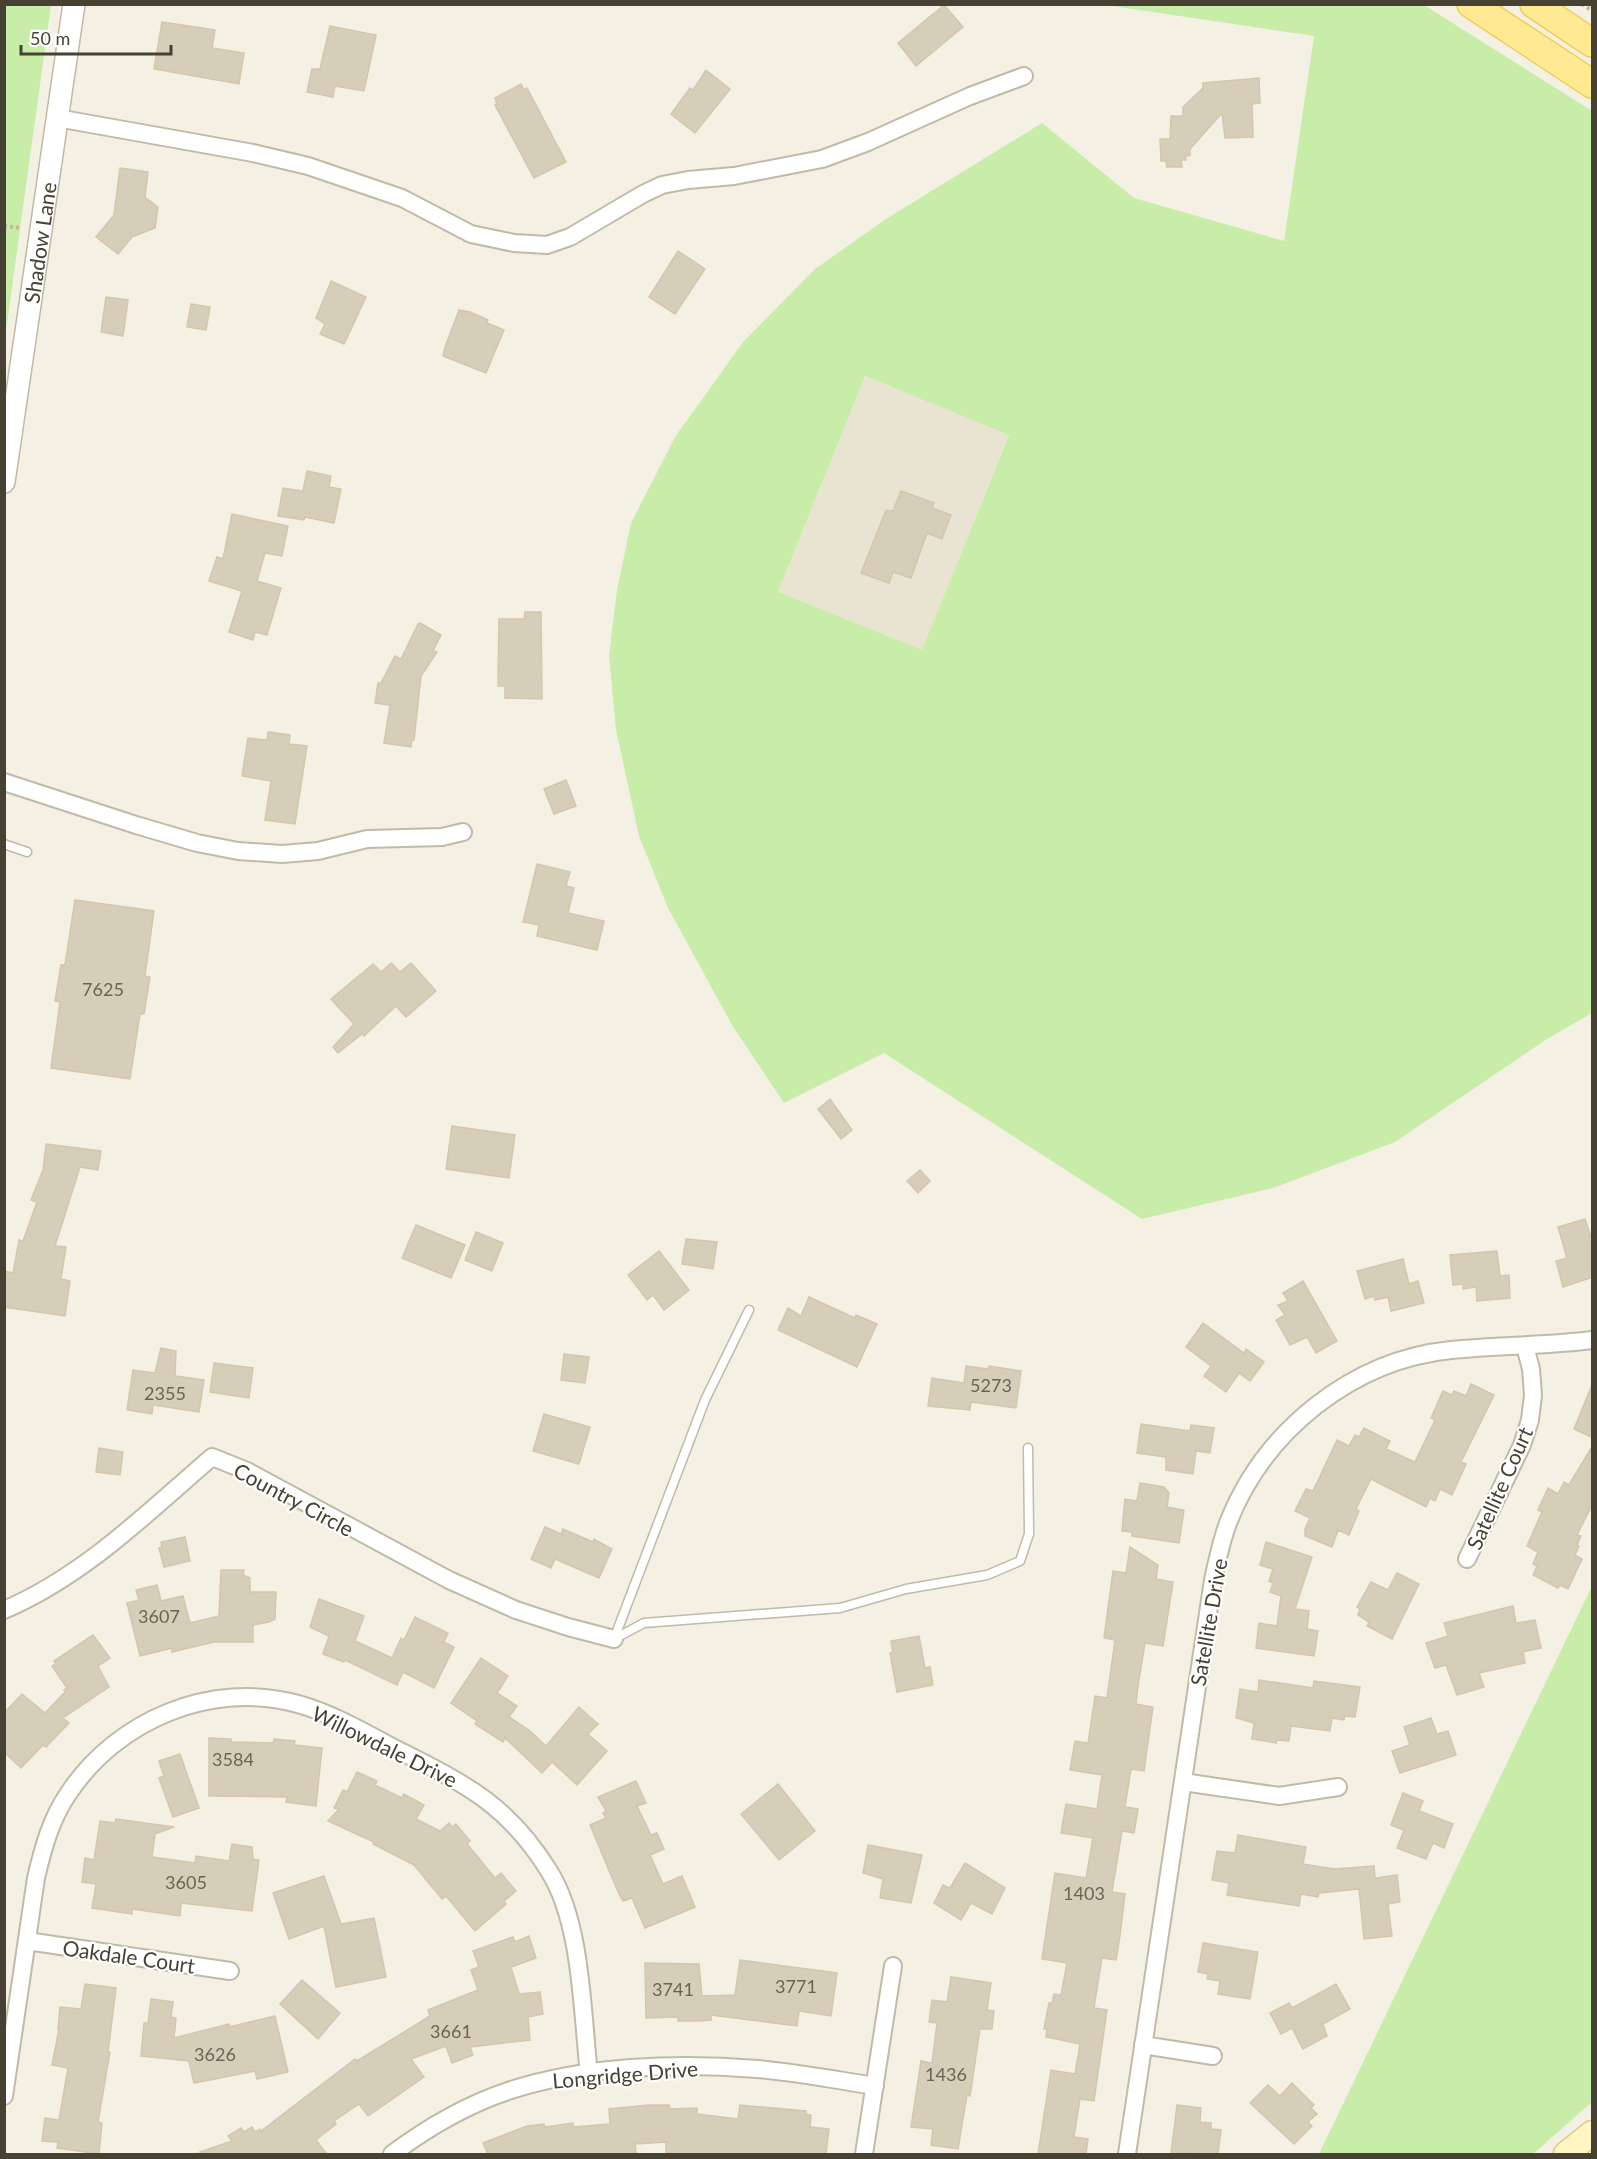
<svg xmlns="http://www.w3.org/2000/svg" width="1597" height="2159" font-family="Lato,sans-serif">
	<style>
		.residential { fill: #e9e4d2 }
		.green { fill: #c8eda9; fill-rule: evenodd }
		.building { fill: #d7ceb9; stroke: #d3c7ab; stroke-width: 1.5 }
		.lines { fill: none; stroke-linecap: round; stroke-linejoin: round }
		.service-casing { stroke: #c1baa6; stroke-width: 11 }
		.minor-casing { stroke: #c1baa6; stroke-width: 20 }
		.tertiary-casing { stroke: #c1baa6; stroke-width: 24 }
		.secondary-casing { stroke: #d9cc8f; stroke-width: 27 }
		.primary-casing { stroke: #f0cf56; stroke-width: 30 }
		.path { stroke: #c4b896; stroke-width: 4; stroke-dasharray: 3 3; stroke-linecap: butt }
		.service { stroke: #fff; stroke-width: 8 }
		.minor { stroke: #fff; stroke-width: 16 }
		.tertiary { stroke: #fff; stroke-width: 21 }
		.secondary { stroke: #fff6c4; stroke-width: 24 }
		.primary { stroke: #ffe993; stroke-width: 27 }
		.labels { text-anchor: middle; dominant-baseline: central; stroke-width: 4.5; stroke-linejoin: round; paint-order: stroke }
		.number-label { font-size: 18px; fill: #6b6454 }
		.street-label { font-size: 21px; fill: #474133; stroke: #fff }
	</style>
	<rect width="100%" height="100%" fill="#f4f1e4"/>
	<path class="residential" d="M865 376 1009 434 922 651 778 592Z"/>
	<g class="green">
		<path d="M5 4 51 5 5 338 4 5Z"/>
		<path d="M1106 5H1424L1592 111V1013L1547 1039 1395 1142 1273 1188 1142 1219 884 1053 784 1103 732 1025 668 908 639 836 616 730 609 656 617 590 631 523 675 437 743 342 815 269 886 219 1042 123 1134 198 1284 241 1314 36ZM865 376 1009 435 922 650 778 592Z"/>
		<path d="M1592 1586V2102L1533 2154H1319Z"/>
	</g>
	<g class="building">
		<path d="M944 5 963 27 916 66 898 43Z"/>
		<path d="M162 22 215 30 212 48 244 53 239 84 154 69Z"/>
		<path d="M330 26 376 35 364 91 335 86 333 97 307 92 312 69H320Z"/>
		<path d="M706 70 730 89 695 133 671 114 690 88 693 90Z"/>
		<path d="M1259 78 1260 103 1252 104 1253 137 1225 138 1222 113 1190 149V155L1185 157 1186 160H1181L1182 167H1167L1166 161H1161L1160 139H1170L1171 116H1183V107L1203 88V83Z"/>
		<path d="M521 84 524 90 527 88 566 162 534 178 495 105 497 104 495 98Z"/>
		<path d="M120 168 148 172 145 197 158 207 155 228 132 237 118 254 96 237 114 215Z"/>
		<path d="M678 251 705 269 675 314 649 297Z"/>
		<path d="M331 281 366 297 344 344 320 334 325 324 316 318Z"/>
		<path d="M106 297 128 300 123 336 101 332Z"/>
		<path d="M191 304 210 307 206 330 187 327Z"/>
		<path d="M459 310 470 312 488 320 487 323 504 330 486 373 443 356 445 347Z"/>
		<path d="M307 471 331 476 329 487 341 489 334 523 305 517 304 520 278 516 283 488 303 491Z"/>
		<path d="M901 491 934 503 932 508 951 515 942 539 927 533 911 578 893 572 889 583 861 573 886 510 893 511Z"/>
		<path d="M232 514 288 526 282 556 265 553 257 581 281 588 267 635 255 632 253 640 229 632 242 591 209 581 217 557 223 559Z"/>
		<path d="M525 612H541L542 699 505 698V686H498L499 619H524Z"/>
		<path d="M420 623 441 635 433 651 437 652 421 676 414 740H412L411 747 384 743 390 705 375 703 378 683H381L395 656 401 659 418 624Z"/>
		<path d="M268 732 290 735 289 744 307 746 295 824 265 820 271 781 242 776 248 738 267 740Z"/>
		<path d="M566 780 576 806 554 814 544 789Z"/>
		<path d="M537 864 570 872 566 886 574 888 568 913 604 921 597 950 537 936 539 925 523 922Z"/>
		<path d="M75 900 154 911 145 976 150 977 144 1014H140L130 1079 51 1068 60 1002 55 1001 61 965H65Z"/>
		<path d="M391 963 400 972 411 963 436 991 406 1017 396 1006 364 1036 362 1034 338 1053 333 1047 354 1024 331 999 373 964 381 972Z"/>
		<path d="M830 1099 852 1130 841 1139 818 1109Z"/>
		<path d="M452 1126 515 1135 509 1178 446 1169Z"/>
		<path d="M46 1144 101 1151 98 1170 80 1167 55 1246 66 1247 61 1279 70 1281 65 1316 4 1307V1271L13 1273 19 1240 23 1241 37 1202 31 1200 43 1170Z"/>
		<path d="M920 1170 930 1181 918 1193 907 1181Z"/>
		<path d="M1585 1219 1593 1243V1277L1563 1287 1556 1261 1567 1258 1558 1227Z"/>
		<path d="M416 1225 465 1245 451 1278 402 1258Z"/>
		<path d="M476 1232 503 1243 492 1271 465 1260Z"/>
		<path d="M686 1239 717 1242 713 1269 682 1264Z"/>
		<path d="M659 1251 689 1290 664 1310 653 1295 647 1300 628 1275Z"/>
		<path d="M1497 1251 1500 1276 1509 1275 1510 1298 1477 1301 1476 1287 1463 1289V1284L1453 1285 1450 1255Z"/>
		<path d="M1403 1259 1409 1284 1418 1281 1424 1303 1391 1311 1388 1297 1375 1300 1374 1296 1365 1299 1357 1271Z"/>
		<path d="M1303 1281 1337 1341 1316 1353 1307 1337 1290 1345 1276 1320 1285 1315 1278 1305 1288 1301 1283 1293Z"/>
		<path d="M809 1297 855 1318 856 1315 877 1324 857 1367 778 1330 788 1308 801 1316Z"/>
		<path d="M1203 1323 1244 1353 1246 1349 1264 1362 1250 1381 1239 1373 1226 1392 1204 1376 1211 1366 1186 1347Z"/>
		<path d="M161 1348 176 1351 175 1376 204 1380 199 1412 153 1405 152 1414 127 1410 133 1370 155 1373Z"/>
		<path d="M564 1354 589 1357 585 1383 561 1380Z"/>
		<path d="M214 1363 253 1368 249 1398 210 1392Z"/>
		<path d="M966 1366 988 1369 989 1366 1021 1371 1016 1408 971 1402 970 1410 928 1406 932 1378 964 1383Z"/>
		<path d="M1471 1384 1494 1395 1461 1462 1466 1464 1452 1495 1440 1489 1435 1501 1430 1498 1426 1507 1371 1479 1356 1509 1359 1511 1349 1535 1338 1530 1332 1547 1305 1536V1529L1310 1518 1295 1511 1306 1489 1313 1491 1337 1440 1349 1446 1355 1435 1359 1437 1364 1428 1390 1441 1386 1449 1415 1462 1435 1420 1431 1418 1443 1391 1452 1395 1454 1391 1466 1396Z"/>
		<path d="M1592 1385H1593V1438L1574 1429Z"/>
		<path d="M544 1414 590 1427 579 1464 533 1451Z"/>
		<path d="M1141 1424 1190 1431 1191 1425 1214 1428 1210 1453 1196 1451 1193 1474 1166 1470V1457L1137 1453Z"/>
		<path d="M1593 1445V1503L1577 1535 1581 1536 1577 1545 1579 1546 1575 1555 1582 1559 1568 1589 1560 1585 1558 1588 1533 1575 1537 1566 1533 1564 1538 1552 1527 1546 1542 1512 1538 1510 1548 1488 1558 1494 1564 1482 1569 1485Z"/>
		<path d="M99 1448 123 1452 120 1475 96 1472Z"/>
		<path d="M1140 1483 1164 1487 1169 1493 1167 1507 1184 1510 1179 1543 1132 1536V1532L1122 1531 1125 1499 1137 1501Z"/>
		<path d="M545 1527 561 1534 563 1529 593 1542 594 1539 612 1549 599 1578 555 1559 551 1568 531 1559Z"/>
		<path d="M185 1537 190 1561 164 1567 159 1548 162 1547 161 1542Z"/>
		<path d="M1266 1542 1312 1557 1295 1609 1309 1611 1307 1629 1318 1631 1314 1656 1256 1648 1259 1623 1277 1626 1281 1596 1270 1592 1273 1583 1269 1581 1273 1569 1260 1565Z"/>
		<path d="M1130 1547 1158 1565 1156 1579 1173 1582 1163 1646 1145 1643 1138 1686 1136 1704 1153 1707 1144 1771 1131 1769 1125 1807 1138 1809 1134 1833 1122 1831 1112 1892 1125 1894 1120 1936 1116 1960 1102 1958 1094 2008 1107 2010 1094 2101 1080 2099 1074 2137 1088 2139 1086 2154H1038L1051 2070 1075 2074 1080 2044 1046 2037 1047 2029H1044L1049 2003H1052L1054 1994 1061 1995 1067 1963 1042 1959 1055 1873 1086 1878 1093 1838 1061 1833 1066 1804 1097 1809 1102 1775 1070 1770 1075 1741 1088 1743 1095 1696 1107 1698 1115 1640 1104 1638 1113 1571 1126 1573Z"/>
		<path d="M221 1570H244L243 1575 250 1578V1592H276L275 1619 269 1622 253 1625V1642H214L172 1652V1648L140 1656 127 1603 139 1600 136 1590 157 1585 161 1601 183 1596 190 1623 219 1616Z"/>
		<path d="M1397 1573 1419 1584 1392 1639 1367 1626 1369 1622 1358 1615 1360 1609 1357 1607 1371 1582 1388 1590Z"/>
		<path d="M319 1599 364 1616 355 1641 392 1658 401 1638 404 1640 415 1617 448 1633 444 1642 454 1647 434 1688 403 1672 397 1685 345 1660 344 1662 323 1654 329 1636 310 1627Z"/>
		<path d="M1513 1606 1516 1623 1535 1620 1541 1648 1523 1652 1525 1663 1479 1673 1484 1687 1457 1695 1446 1665 1435 1668 1426 1643 1448 1636 1444 1623Z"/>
		<path d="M93 1635 110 1658 98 1666 109 1687 63 1718 69 1723 46 1747 43 1745 21 1768 4 1752V1713L22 1694 45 1713 66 1691 64 1690 67 1688 52 1666 56 1664 54 1661Z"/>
		<path d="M919 1636 925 1668 930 1667 933 1685 897 1692 890 1653 893 1652 891 1641Z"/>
		<path d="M481 1658 508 1676 497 1693 517 1706 509 1717 529 1730 546 1746 579 1707 598 1724 588 1734 607 1751 577 1785 552 1762 542 1773 505 1738 503 1742 475 1724 477 1721 451 1703Z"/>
		<path d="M1259 1680 1313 1688 1314 1681 1360 1687 1355 1717 1345 1716 1344 1720 1332 1718 1330 1731 1291 1726 1289 1741 1277 1740 1276 1743 1252 1739 1254 1723 1236 1718 1240 1689 1258 1692Z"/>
		<path d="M1431 1718 1437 1734 1448 1731 1456 1755 1400 1773 1392 1751 1410 1745 1404 1727Z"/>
		<path d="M209 1738 231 1739V1742L273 1743 274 1739 295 1741 294 1745 322 1748 316 1806 286 1802 287 1797 209 1796Z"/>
		<path d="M180 1754 199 1808 173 1817 159 1778 164 1776 159 1761Z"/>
		<path d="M357 1772 377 1781 375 1785 402 1798 404 1794 424 1805 416 1819 440 1831 449 1823 452 1827 456 1824 470 1841 467 1844 495 1878 501 1873 516 1891 504 1901 506 1904 475 1931 446 1896 442 1899 414 1865 373 1844 374 1842 328 1821 339 1809 334 1808 343 1790 347 1792Z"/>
		<path d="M636 1781 646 1803 637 1806 651 1835 657 1833 664 1849 650 1855 663 1884 682 1876 695 1907 645 1928 632 1898 623 1901 618 1892 590 1825 606 1818 603 1813 606 1811 598 1797Z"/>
		<path d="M778 1784 815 1831 779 1860 741 1814Z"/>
		<path d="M1403 1793 1423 1801 1419 1811 1453 1824 1444 1848 1433 1843 1426 1859 1397 1848 1404 1830 1391 1825Z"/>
		<path d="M116 1819 174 1827 155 1834 152 1857 195 1863 196 1856 229 1861 232 1844 252 1847 253 1859 259 1860 252 1911 181 1903 180 1916 132 1909V1914L92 1908 96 1884 82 1882 85 1858 94 1860 100 1821 115 1823Z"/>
		<path d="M1238 1835 1306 1847 1303 1864 1334 1869 1374 1866 1375 1878 1397 1875 1400 1902 1388 1904 1392 1936 1364 1939 1359 1889 1319 1893 1318 1897 1301 1894 1299 1906 1227 1895 1229 1883 1212 1880 1217 1851 1235 1853Z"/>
		<path d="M868 1845 922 1855 911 1903 880 1898 883 1879 863 1873Z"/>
		<path d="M965 1863 1005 1888 992 1914 971 1903 961 1920 934 1903 943 1885 950 1888Z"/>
		<path d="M324 1876 341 1924 374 1918 386 1977 336 1987 324 1926 289 1939 273 1893Z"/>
		<path d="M529 1936 536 1958 511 1967 519 1994 540 1992 543 2014 528 2017 530 2040 470 2047 473 2055 452 2063 446 2046 411 2059 424 2077 368 2116 359 2104 334 2121 336 2124 316 2140 327 2154H201L200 2152 232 2141 228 2136 241 2128 244 2132 252 2127 255 2132 260 2129 261 2131 355 2059 357 2061 430 2016 428 2010 478 1990 471 1970 479 1967 473 1951 513 1937 515 1942Z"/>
		<path d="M1203 1943 1258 1952 1250 1999 1218 1994 1220 1981 1207 1979 1208 1974 1198 1972Z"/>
		<path d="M740 1960 837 1973 831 2016 799 2011 797 2026 711 2015V2020L699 2021H678V2017L646 2018 645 1963 699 1964 702 1996 735 1995Z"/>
		<path d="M951 1977 991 1983 987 2010 994 2011 992 2029H980L970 2096 967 2095 958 2149 931 2145 933 2129 911 2127 921 2061 932 2063 937 2023 929 2022 932 2000 947 2002Z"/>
		<path d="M302 1980 340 2013 318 2039 280 2004Z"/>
		<path d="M85 1984 116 1988 108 2052H110L98 2122 102 2123 99 2154 57 2148 58 2142 42 2141 45 2118 59 2120 68 2068 52 2065 59 2029H58L60 2007 81 2009Z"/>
		<path d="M1336 1984 1350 2009 1323 2024 1327 2036 1303 2049 1292 2028 1281 2034 1270 2013 1289 2003 1292 2008Z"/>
		<path d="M151 1999 173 2002 171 2017 176 2018 174 2038 229 2024V2027L275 2016 288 2072 257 2079 255 2071 194 2083 189 2061 141 2056 144 2023H148Z"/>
		<path d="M1292 2083 1314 2105 1311 2108 1317 2114 1308 2122 1312 2126 1294 2144 1250 2103 1268 2085 1280 2096Z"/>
		<path d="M649 2105H669L670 2109 697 2108V2114L738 2119 740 2105 806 2111V2114L811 2115 810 2127 829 2129 826 2154H666V2142L635 2144 636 2154H488L483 2143 527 2126 544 2124 545 2127 573 2123V2127L610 2124 609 2109Z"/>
		<path d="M1177 2105 1201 2108 1200 2122 1211 2123V2129L1221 2130 1218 2154 1171 2153Z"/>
	</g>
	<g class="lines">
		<defs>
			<g id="service">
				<path d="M4 844 27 852"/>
				<path d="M614 1639 644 1623 840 1608 906 1589 987 1575 1020 1561 1029 1534 1028 1448"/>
				<path d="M614 1639 705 1400 749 1310"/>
			</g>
			<g id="minor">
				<path d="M57 118 253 153 308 166 402 198 471 234 514 243 547 245 570 237 643 194 662 185 688 180 734 176 822 159 868 142 970 96 1024 76"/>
				<path d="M4 782 136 825 197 843 238 851 282 854 318 851 367 839 442 837 463 832"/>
				<path d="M1467 1559 1522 1445 1530 1420 1533 1395 1531 1369 1525 1346"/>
				<path d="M4 1610C84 1576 147 1513 212 1457L247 1471 449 1580 516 1610 568 1627 614 1639"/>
				<path d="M1183 1782 1279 1796 1338 1787"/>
				<path d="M27 1941 230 1971"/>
				<path d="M1143 2045 1213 2056"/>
				<path d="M4 2096 36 1878C43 1848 51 1819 68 1794 117 1720 211 1680 298 1704 334 1714 367 1734 400 1751 467 1785 508 1805 549 1871 582 1923 582 2013 589 2074"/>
				<path d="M392 2154C427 2128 466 2105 508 2091 584 2066 677 2062 757 2069 796 2072 836 2080 875 2086"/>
				<path d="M864 2154 893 1966"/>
				<path d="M1127 2154 1213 1580C1217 1561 1221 1542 1228 1523 1264 1431 1352 1360 1451 1350 1498 1345 1546 1346 1592 1340"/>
			</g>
			<g id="tertiary">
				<path id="s1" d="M4 482 74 4"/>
			</g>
			<path id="secondary" d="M1566 2154 1592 2133"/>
			<g id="primary">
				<path d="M1471 4 1592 84"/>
				<path d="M1534 4 1592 43"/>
			</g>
		</defs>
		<use href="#service" class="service-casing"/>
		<use href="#minor" class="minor-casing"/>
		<use href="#tertiary" class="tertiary-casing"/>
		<use href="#secondary" class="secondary-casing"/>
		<use href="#primary" class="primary-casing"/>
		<g class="path">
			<path d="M1582 4 1592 11"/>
			<path d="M4 226 21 228"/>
		</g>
		<use href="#service" class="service"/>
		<use href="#minor" class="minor"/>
		<use href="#tertiary" class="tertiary"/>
		<use href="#secondary" class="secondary"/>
		<use href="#primary" class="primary"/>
	</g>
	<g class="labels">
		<g class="number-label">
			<text x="103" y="989">7625</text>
			<text x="991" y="1385">5273</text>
			<text x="165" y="1393">2355</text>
			<text x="159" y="1616">3607</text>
			<text x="233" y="1759">3584</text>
			<text x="186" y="1882">3605</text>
			<text x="1084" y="1893">1403</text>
			<text x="796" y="1986">3771</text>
			<text x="673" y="1989">3741</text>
			<text x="451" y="2031">3661</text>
			<text x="215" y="2054">3626</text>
			<text x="946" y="2074">1436</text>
		</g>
		<g class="street-label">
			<text stroke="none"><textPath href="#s1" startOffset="242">Shadow Lane</textPath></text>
			<text transform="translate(1499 1488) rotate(-66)">Satellite Court</text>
			<text transform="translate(294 1499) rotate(28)">Country Circle</text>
			<text transform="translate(1208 1622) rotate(-80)">Satellite Drive</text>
			<text transform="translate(385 1746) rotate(26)">Willowdale Drive</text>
			<text transform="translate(129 1956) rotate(8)">Oakdale Court</text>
			<text transform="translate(625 2074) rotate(-5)">Longridge Drive</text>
		</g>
	</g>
	<rect width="1597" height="2159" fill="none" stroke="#474133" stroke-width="12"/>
	<path d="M21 45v9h150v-9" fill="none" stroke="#474133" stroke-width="3"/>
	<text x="30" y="45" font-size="18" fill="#474133" stroke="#ffffff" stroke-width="4.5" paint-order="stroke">50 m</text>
</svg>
